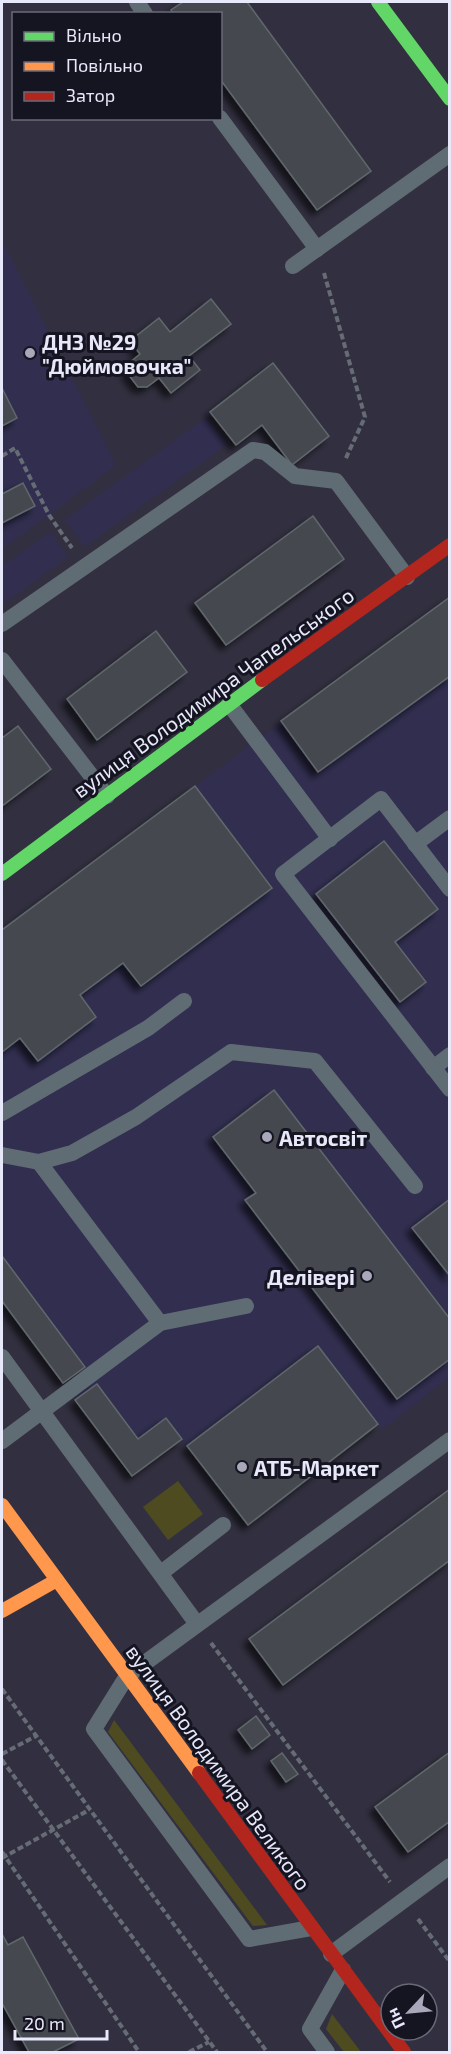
<svg xmlns="http://www.w3.org/2000/svg" width="451" height="2054" font-family="'Exo 2',sans-serif">
	<style>
		.built { fill: #312e4f }
		.green { fill: #4e4b20 }
		.building { fill: #444a4f; stroke: #61686c; stroke-width: 1.5; filter: url(#shadow) }
		.lines { fill: none; stroke-linecap: round; stroke-linejoin: round }
		.path { stroke: #666c75; stroke-width: 4; stroke-dasharray: 6 3; stroke-linecap: butt }
		.lane { stroke: #606c74; stroke-width: 16 }
		.fast { stroke: #63d668; stroke-width: 14 }
		.slow { stroke: #ff974d; stroke-width: 14 }
		.jam { stroke: #b3261e; stroke-width: 14 }
		.poi-dot { fill: #a8a8ba; stroke: #151421; stroke-width: 2 }
		.labels { text-anchor: middle; dominant-baseline: central; stroke-width: 6; stroke-linejoin: round; paint-order: stroke }
		.poi-label { font-size: 21px; font-weight: bold; fill: #e8e8fb; stroke: #151421; text-anchor: start }
		.street-label { font-size: 21px; fill: #e8e8fb; stroke: #151421 }
	</style>
	<defs>
		<filter id="shadow"><feDropShadow dx="-5.5" dy="5.5" stdDeviation="3" flood-color="#0009"/></filter>
	</defs>
	<rect width="100%" height="100%" fill="#323040"/>
	<g class="built">
		<path d="M2 240 116 465 2 550Z"/>
		<path d="M207 417 228 444 84 547 65 520Z"/>
		<path d="M50 532 68 557 2 605V566Z"/>
		<path d="M449 597V1377L382 1430 318 1346 187 1446 182 1439 132 1476 2 1301V930Z"/>
	</g>
	<g class="green">
		<path d="M178 1481 203 1514 168 1540 143 1507Z"/>
		<path d="M114 1720 267 1925 253 1926 108 1732Z"/>
		<path d="M332 2014 361 2052H344L326 2029Z"/>
	</g>
	<g class="building">
		<path d="M183 2H247L371 171 317 210 220 79V14H173L171 10Z"/>
		<path d="M211 299 231 324 189 356 200 370 171 393 159 378 147 387H138L128 374V364L140 354 130 341 159 318 170 332Z"/>
		<path d="M273 363 329 436 292 465 262 425 236 445 210 412Z"/>
		<path d="M2 388 17 418 2 426Z"/>
		<path d="M23 483 35 506 2 523V494Z"/>
		<path d="M313 516 344 559 226 645 195 603Z"/>
		<path d="M450 597V676L318 772 281 721Z"/>
		<path d="M156 631 187 672 97 740 67 699Z"/>
		<path d="M18 726 51 769 2 806V738Z"/>
		<path d="M195 786 272 888 141 986 123 963 80 995 96 1017 38 1061 20 1038 2 1052V930Z"/>
		<path d="M384 841 438 909 395 942 426 982 400 1002 316 894Z"/>
		<path d="M274 1090 450 1319V1359L397 1399 245 1200 256 1193 213 1137Z"/>
		<path d="M450 1199V1276L412 1228Z"/>
		<path d="M2 1256 85 1367 63 1383 2 1301Z"/>
		<path d="M318 1346 378 1424 248 1525 187 1446Z"/>
		<path d="M97 1384 138 1439 166 1418 182 1439 132 1476 75 1400Z"/>
		<path d="M450 1489V1560L283 1685 249 1639Z"/>
		<path d="M256 1716 270 1735 252 1749 238 1730Z"/>
		<path d="M450 1752V1821L408 1852 375 1807Z"/>
		<path d="M282 1753 298 1774 286 1782 271 1761Z"/>
		<path d="M2 1934 8 1945 23 1937 79 2039 53 2052H29L2 2003Z"/>
	</g>
	<g class="lines">
		<g class="path">
			<path d="M449 2H450"/>
			<path d="M324 273 365 417 345 460"/>
			<path d="M2 456 15 448 49 515 72 548"/>
			<path d="M211 1643 390 1882"/>
			<path d="M2 1689 267 2052"/>
			<path d="M2 1754 36 1736"/>
			<path d="M2 1760 217 2052"/>
			<path d="M2 1852 139 2052"/>
			<path d="M2 1858 89 1810"/>
			<path d="M418 1919 450 1962"/>
			<path d="M189 2052 209 2042"/>
		</g>
		<g class="lane">
			<path d="M137 2 145 14"/>
			<path d="M220 118 317 249"/>
			<path d="M293 266 450 154"/>
			<path d="M2 624 253 450 265 452 295 476 336 481 407 577"/>
			<path d="M2 660 107 796"/>
			<path d="M229 704 330 839"/>
			<path d="M415 844 450 818"/>
			<path d="M450 889 381 799 283 874 450 1089"/>
			<path d="M433 1068 450 1055"/>
			<path d="M2 1113 148 1028 184 1001"/>
			<path d="M2 1155 39 1162 72 1153 136 1117 231 1052 315 1061 415 1186"/>
			<path d="M39 1162 160 1323"/>
			<path d="M2 1357 197 1624"/>
			<path d="M2 1441 160 1323 246 1306"/>
			<path d="M161 1573 223 1525"/>
			<path d="M311 1928 249 1939 94 1729 127 1676 450 1440"/>
			<path d="M331 1954 450 1866"/>
			<path d="M327 2052 310 2029 343 1970"/>
		</g>
		<g class="fast">
			<path d="M378 2 450 99"/>
			<path d="M2 874 262 680"/>
		</g>
		<g class="slow">
			<path d="M2 1505 199 1773"/>
			<path d="M2 1611 57 1580"/>
		</g>
		<g class="jam">
			<path d="M262 680 450 545"/>
			<path d="M199 1773 404 2052"/>
		</g>
	</g>
	<g class="poi-dot">
		<circle cx="30" cy="353" r="6"/>
		<circle cx="267" cy="1137" r="6"/>
		<circle cx="367" cy="1276" r="6"/>
		<circle cx="242" cy="1467" r="6"/>
	</g>
	<g class="labels">
		<g class="poi-label">
			<text x="42" y="341">ДНЗ №29<tspan x="42" dy="24">"Дюймовочка"</tspan></text>
			<text x="279" y="1137">Автосвіт</text>
			<text x="355" y="1276" text-anchor="end">Делівері</text>
			<text x="254" y="1467">АТБ-Маркет</text>
		</g>
		<g class="street-label">
			<text transform="translate(213 692) rotate(-36)">вулиця Володимира Чапельського</text>
			<text transform="translate(219 1767) rotate(54)">вулиця Володимира Великого</text>
		</g>
	</g>
	<rect width="451" height="2054" fill="none" stroke="#e8e8fb" stroke-width="6"/>
	<rect x="12" y="12" width="210" height="108" fill="#151421" stroke="#696978" stroke-width="1.5"/>
	<rect x="24" y="32" width="30" height="9" fill="#63d668" stroke="#696978" stroke-width="1.5"/>
	<text x="66" y="42" font-size="18" fill="#e8e8fb">Вільно</text>
	<rect x="24" y="62" width="30" height="9" fill="#ff974d" stroke="#696978" stroke-width="1.5"/>
	<text x="66" y="72" font-size="18" fill="#e8e8fb">Повільно</text>
	<rect x="24" y="92" width="30" height="9" fill="#b3261e" stroke="#696978" stroke-width="1.5"/>
	<text x="66" y="102" font-size="18" fill="#e8e8fb">Затор</text>
	<g transform="translate(409 2012) rotate(244)"><circle r="28" fill="#151421" stroke="#696978" stroke-width="1.5"/>
	<path d="M0-4.5L10 22L0 15L-10 22Z" fill="#a8a8ba"/>
	<text y="-9" font-size="16" font-weight="bold" text-anchor="middle" fill="#e8e8fb">Пн</text>
	</g>
	<path d="M15 2030v9h92v-9" fill="none" stroke="#e8e8fb" stroke-width="3"/>
	<text x="24" y="2030" font-size="18" fill="#e8e8fb" stroke="#151421" stroke-width="4.5" paint-order="stroke">20 m</text>
</svg>
